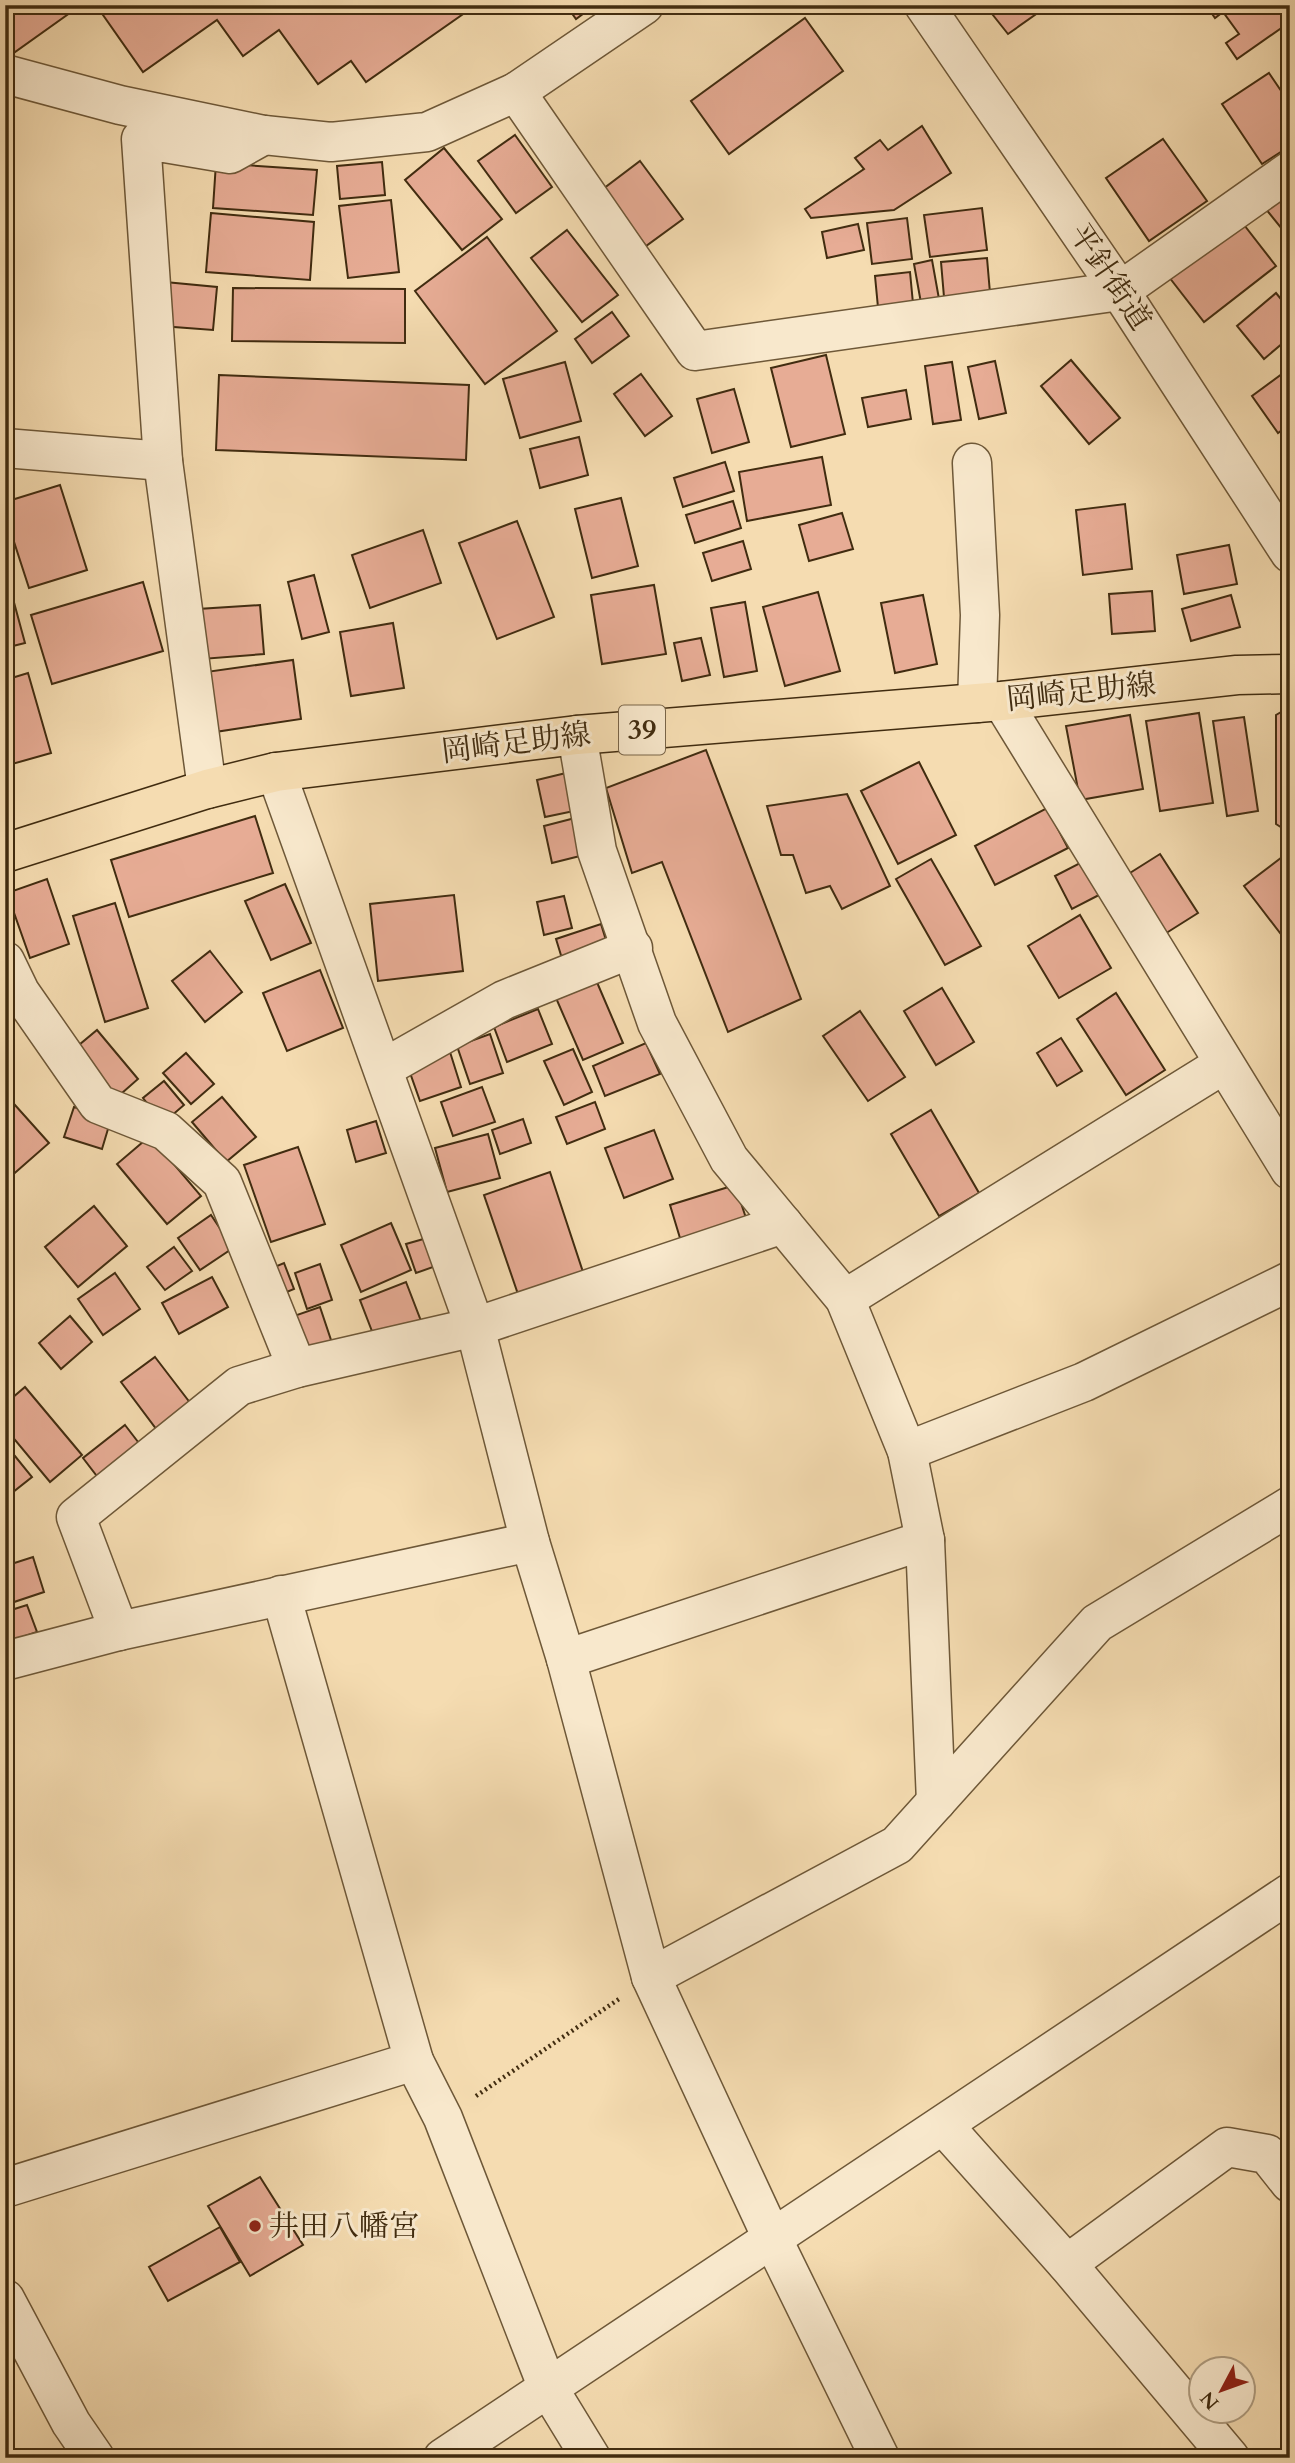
<svg xmlns="http://www.w3.org/2000/svg" width="1295" height="2463" font-family="Cardo,'Noto Serif JP',serif">
	<style>
		.building { fill: #e7ac95; stroke: #412c10; stroke-width: 2 }
		.lines { fill: none; stroke-linecap: round; stroke-linejoin: round }
		.minor-casing { stroke: #6e5838; stroke-width: 41 }
		.major-casing { stroke: #412c10; stroke-width: 41 }
		.path { stroke: #412c10; stroke-width: 4.5; stroke-dasharray: 2 3.5; stroke-linecap: butt }
		.minor { stroke: #f8e8cc; stroke-width: 38 }
		.major { stroke: #f5dcb1; stroke-width: 38 }
		.poi-dot { fill: #8f2418; stroke: #f8e8cc; stroke-width: 2.5 }
		.labels { text-anchor: middle; dominant-baseline: central; stroke-width: 6; stroke-linejoin: round; paint-order: stroke }
		.shield { fill: #f8e8cc; stroke: #786448; stroke-width: 2 }
		.shield-label { font-size: 28px; font-weight: bold; fill: #412c10 }
		.street-label { font-size: 30px; fill: #412c10; stroke: #f8e8cc }
		.poi-label { font-size: 30px; fill: #412c10; stroke: #f8e8cc; text-anchor: start }
	</style>
	<rect width="100%" height="100%" fill="#f5dcb1"/>
	<filter id="stains"><feTurbulence type="fractalNoise" baseFrequency=".00286" numOctaves="4"/><feColorMatrix values="0 0 0 0 .2 0 0 0 0 .09 0 0 0 0 .02 0 0 0 .5 -.17"/></filter>
	<radialGradient id="worn" r=".72"><stop offset=".6" stop-color="#630" stop-opacity="0"/><stop offset="1" stop-color="#630" stop-opacity=".3"/></radialGradient>
	<g class="building">
		<path d="M5 5H81L15 52 5 38Z"/>
		<path d="M96 5H476L366 82 351 61 318 84 279 30 243 56 217 20 143 72Z"/>
		<path d="M566 5H595L576 19Z"/>
		<path d="M985 5H1049L1008 34Z"/>
		<path d="M1206 5H1290V22L1237 59 1226 43 1239 34 1223 12 1215 18Z"/>
		<path d="M805 18 843 71 729 154 691 101Z"/>
		<path d="M1269 73 1290 104V146L1262 164 1222 104Z"/>
		<path d="M922 126 951 173 894 210 811 218 805 209 864 169 855 158 880 140 888 150Z"/>
		<path d="M515 135 552 187 516 213 478 161Z"/>
		<path d="M1163 139 1207 201 1149 241 1106 178Z"/>
		<path d="M444 148 502 219 462 250 405 180Z"/>
		<path d="M640 161 683 219 646 246 603 189Z"/>
		<path d="M382 162 385 195 340 199 337 166Z"/>
		<path d="M216 163 317 170 313 215 213 208Z"/>
		<path d="M1290 189V239L1265 208Z"/>
		<path d="M391 200 399 272 348 278 339 206Z"/>
		<path d="M982 208 987 250 930 257 924 215Z"/>
		<path d="M211 213 314 222 310 280 206 272Z"/>
		<path d="M907 218 912 259 872 264 867 223Z"/>
		<path d="M1241 221 1276 266 1204 322 1169 277Z"/>
		<path d="M858 224 864 250 827 258 822 232Z"/>
		<path d="M567 230 618 295 582 322 531 258Z"/>
		<path d="M487 237 557 331 485 384 415 291Z"/>
		<path d="M987 258 990 293 944 297 941 262Z"/>
		<path d="M932 260 939 299 921 303 914 264Z"/>
		<path d="M910 272 914 314 879 318 875 276Z"/>
		<path d="M165 282 217 287 213 330 161 326Z"/>
		<path d="M233 288 405 289V343L232 341Z"/>
		<path d="M1276 293 1290 310V337L1264 359 1237 326Z"/>
		<path d="M612 312 629 336 592 363 575 339Z"/>
		<path d="M826 355 845 434 791 447 771 368Z"/>
		<path d="M1071 360 1120 418 1089 444 1041 386Z"/>
		<path d="M995 361 1006 413 979 419 968 367Z"/>
		<path d="M565 362 581 421 520 438 503 379Z"/>
		<path d="M952 362 961 420 933 424 925 366Z"/>
		<path d="M1290 368V424L1278 433 1252 396Z"/>
		<path d="M641 374 672 416 645 436 614 394Z"/>
		<path d="M219 375 469 385 466 460 216 450Z"/>
		<path d="M734 389 749 442 712 453 697 399Z"/>
		<path d="M906 390 911 419 868 427 862 398Z"/>
		<path d="M579 437 588 475 540 488 530 449Z"/>
		<path d="M822 457 831 505 747 521 739 472Z"/>
		<path d="M725 462 734 491 683 507 674 478Z"/>
		<path d="M60 485 87 570 29 588 5 514V502Z"/>
		<path d="M621 498 638 566 592 578 575 509Z"/>
		<path d="M733 501 741 528 695 543 686 515Z"/>
		<path d="M1125 504 1132 569 1083 575 1076 510Z"/>
		<path d="M842 513 853 549 809 561 799 525Z"/>
		<path d="M517 521 554 617 497 639 459 543Z"/>
		<path d="M423 530 441 583 370 608 352 555Z"/>
		<path d="M743 541 751 569 712 581 703 553Z"/>
		<path d="M1229 545 1237 584 1184 594 1177 555Z"/>
		<path d="M314 575 329 632 302 639 288 582Z"/>
		<path d="M143 582 163 651 52 684 31 615Z"/>
		<path d="M9 584 25 643 5 648V585Z"/>
		<path d="M654 585 666 654 602 664 591 595Z"/>
		<path d="M1152 591 1155 631 1112 634 1109 594Z"/>
		<path d="M818 592 840 671 785 686 763 607Z"/>
		<path d="M923 595 937 664 895 673 881 603Z"/>
		<path d="M1231 595 1240 627 1191 641 1182 609Z"/>
		<path d="M745 602 757 671 724 677 711 608Z"/>
		<path d="M260 605 264 654 202 659 198 609Z"/>
		<path d="M393 623 404 688 351 696 340 632Z"/>
		<path d="M701 638 710 675 682 681 674 643Z"/>
		<path d="M293 660 301 719 215 732 206 672Z"/>
		<path d="M28 673 51 753 5 766V680Z"/>
		<path d="M1288 708 1290 710V833L1276 824V715Z"/>
		<path d="M1199 713 1213 803 1160 811 1146 721Z"/>
		<path d="M1130 715 1143 789 1080 800 1066 726Z"/>
		<path d="M1244 717 1258 811 1227 816 1213 721Z"/>
		<path d="M706 750 801 999 728 1032 662 862 632 873 606 788Z"/>
		<path d="M919 762 956 835 898 864 861 791Z"/>
		<path d="M566 773 574 811 545 817 537 780Z"/>
		<path d="M847 794 890 886 842 909 830 886 806 893 793 855H781L767 806Z"/>
		<path d="M1047 808 1068 848 995 885 975 846Z"/>
		<path d="M255 816 273 873 129 917 111 860Z"/>
		<path d="M575 818 584 855 552 863 544 826Z"/>
		<path d="M1290 851V946L1244 886Z"/>
		<path d="M1160 854 1198 913 1160 937 1122 878Z"/>
		<path d="M931 859 981 946 945 965 896 879Z"/>
		<path d="M1082 862 1099 895 1072 909 1055 876Z"/>
		<path d="M47 879 69 944 30 958 7 893Z"/>
		<path d="M285 884 311 943 271 960 245 901Z"/>
		<path d="M454 895 463 971 378 981 370 904Z"/>
		<path d="M564 896 572 928 544 935 537 902Z"/>
		<path d="M115 903 148 1008 105 1022 73 916Z"/>
		<path d="M1080 915 1111 968 1059 998 1028 946Z"/>
		<path d="M601 924 609 950 564 965 556 939Z"/>
		<path d="M210 951 242 992 205 1022 172 981Z"/>
		<path d="M320 970 343 1028 287 1051 263 993Z"/>
		<path d="M596 980 623 1043 583 1060 556 998Z"/>
		<path d="M942 988 974 1042 936 1065 904 1011Z"/>
		<path d="M1116 993 1165 1070 1126 1095 1077 1019Z"/>
		<path d="M538 1009 552 1044 507 1062 494 1027Z"/>
		<path d="M860 1011 905 1077 868 1101 823 1036Z"/>
		<path d="M97 1030 138 1079 114 1100 73 1050Z"/>
		<path d="M490 1034 503 1073 470 1084 457 1046Z"/>
		<path d="M1061 1038 1082 1071 1057 1086 1037 1053Z"/>
		<path d="M646 1043 660 1074 605 1096 593 1066Z"/>
		<path d="M573 1049 592 1092 564 1105 544 1061Z"/>
		<path d="M450 1052 461 1087 420 1101 408 1067Z"/>
		<path d="M186 1053 214 1084 191 1104 163 1073Z"/>
		<path d="M164 1081 184 1105 163 1123 143 1098Z"/>
		<path d="M482 1087 495 1122 453 1136 441 1102Z"/>
		<path d="M6 1095 49 1143 9 1178 5 1173Z"/>
		<path d="M222 1097 256 1137 226 1162 192 1122Z"/>
		<path d="M595 1102 605 1129 567 1144 556 1117Z"/>
		<path d="M74 1107 111 1119 102 1149 64 1137Z"/>
		<path d="M931 1110 979 1193 939 1216 891 1134Z"/>
		<path d="M523 1119 531 1143 500 1154 492 1130Z"/>
		<path d="M376 1121 386 1153 356 1162 347 1130Z"/>
		<path d="M654 1130 673 1179 624 1198 605 1148Z"/>
		<path d="M488 1134 500 1178 447 1192 435 1148Z"/>
		<path d="M150 1136 201 1196 167 1224 117 1164Z"/>
		<path d="M298 1147 325 1224 271 1242 244 1165Z"/>
		<path d="M550 1172 585 1278 520 1300 484 1195Z"/>
		<path d="M735 1185 749 1227 683 1248 670 1205Z"/>
		<path d="M94 1206 127 1246 78 1287 45 1247Z"/>
		<path d="M211 1215 233 1248 200 1270 178 1238Z"/>
		<path d="M391 1223 411 1270 361 1292 341 1245Z"/>
		<path d="M427 1238 436 1266 416 1273 406 1244Z"/>
		<path d="M174 1247 192 1271 165 1290 147 1267Z"/>
		<path d="M284 1263 294 1289 275 1297 265 1271Z"/>
		<path d="M320 1264 332 1300 307 1309 295 1273Z"/>
		<path d="M115 1273 140 1309 103 1335 78 1299Z"/>
		<path d="M212 1277 228 1307 179 1334 162 1303Z"/>
		<path d="M406 1282 421 1321 375 1339 360 1300Z"/>
		<path d="M320 1307 334 1349 305 1359 291 1317Z"/>
		<path d="M70 1316 92 1342 61 1369 39 1343Z"/>
		<path d="M155 1357 191 1404 157 1430 121 1382Z"/>
		<path d="M25 1387 82 1455 50 1482 5 1428V1404Z"/>
		<path d="M125 1425 145 1451 103 1484 83 1458Z"/>
		<path d="M6 1445 32 1477 8 1496 5 1492Z"/>
		<path d="M33 1557 44 1592 5 1605V1566Z"/>
		<path d="M27 1605 37 1632 14 1640 5 1612Z"/>
		<path d="M260 2177 303 2245 250 2276 208 2206Z"/>
		<path d="M220 2227 240 2262 168 2301 149 2267Z"/>
	</g>
	<g class="lines">
		<defs>
			<g id="minor">
				<path d="M924 5 1120 291 1290 553"/>
				<path d="M5 74 120 105 264 135 331 142 427 132 516 92 644 5"/>
				<path d="M516 92 695 351 1120 291 1290 171"/>
				<path d="M5 448 163 461"/>
				<path d="M972 463 980 615 977 703"/>
				<path d="M1002 701 1290 1170"/>
				<path d="M577 735 597 851 657 1023 729 1159 845 1299 907 1451 925 1540 936 1802"/>
				<path d="M276 772 475 1327 530 1542 566 1659 651 1977 773 2240 880 2458"/>
				<path d="M207 789 163 461 141 139 230 154 264 135"/>
				<path d="M5 961 20 992 98 1104 166 1131 222 1182 297 1368"/>
				<path d="M384 1068 504 1000 633 948"/>
				<path d="M845 1299 1224 1064"/>
				<path d="M907 1451 1084 1382 1290 1281"/>
				<path d="M119 1631 76 1517 239 1386 297 1368 475 1327 783 1224"/>
				<path d="M566 1659 925 1540"/>
				<path d="M5 1661 119 1631 530 1542"/>
				<path d="M651 1977 897 1845 1097 1623 1290 1506"/>
				<path d="M414 2061 443 2118 547 2386 591 2458"/>
				<path d="M944 2126 1067 2264 1230 2458"/>
				<path d="M5 2188 414 2061 281 1595"/>
				<path d="M1067 2264 1227 2147 1267 2154 1290 2183"/>
				<path d="M5 2299 71 2423 95 2458"/>
				<path d="M443 2458 1290 1893"/>
			</g>
			<path id="major" d="M5 853 207 789 276 772 577 735 1002 701 1237 675 1290 674"/>
		</defs>
		<use href="#minor" class="minor-casing"/>
		<use href="#major" class="major-casing"/>
		<path class="path" d="M476 2096 619 1999"/>
		<use href="#minor" class="minor"/>
		<use href="#major" class="major"/>
	</g>
	<circle class="poi-dot" cx="255" cy="2226" r="7"/>
	<g class="labels">
		<rect class="shield" x="619" y="705.5" width="46" height="49" rx="5"/>
		<g class="shield-label">
			<text x="642" y="730">39</text>
		</g>
		<g class="street-label">
			<text transform="translate(1110 277) rotate(56)">平針街道</text>
			<text transform="translate(1081 692) rotate(-6)">岡崎足助線</text>
			<text transform="translate(516 743) rotate(-7)">岡崎足助線</text>
		</g>
		<g class="poi-label">
			<text x="269" y="2226">井田八幡宮</text>
		</g>
	</g>
	<rect width="1295" height="2463" fill="none" stroke="#f5dcb1" stroke-width="28"/>
	<rect x="7" y="7" width="1281" height="2449" fill="none" stroke="#412c10" stroke-width="3.5"/>
	<rect x="14" y="14" width="1267" height="2435" fill="none" stroke="#412c10" stroke-width="2"/>
	<g transform="translate(1222 2390) rotate(229)"><circle r="33" fill="#f8e8cc" stroke="#af9d81" stroke-width="2"/>
	<path d="M0-5L12 26L0 18L-12 26Z" fill="#8f2418"/>
	<text y="-10" font-size="19" font-weight="bold" text-anchor="middle" fill="#412c10">N</text>
	</g>
	<rect width="100%" height="100%" filter="url(#stains)"/>
	<rect width="100%" height="100%" fill="url(#worn)"/>
</svg>
